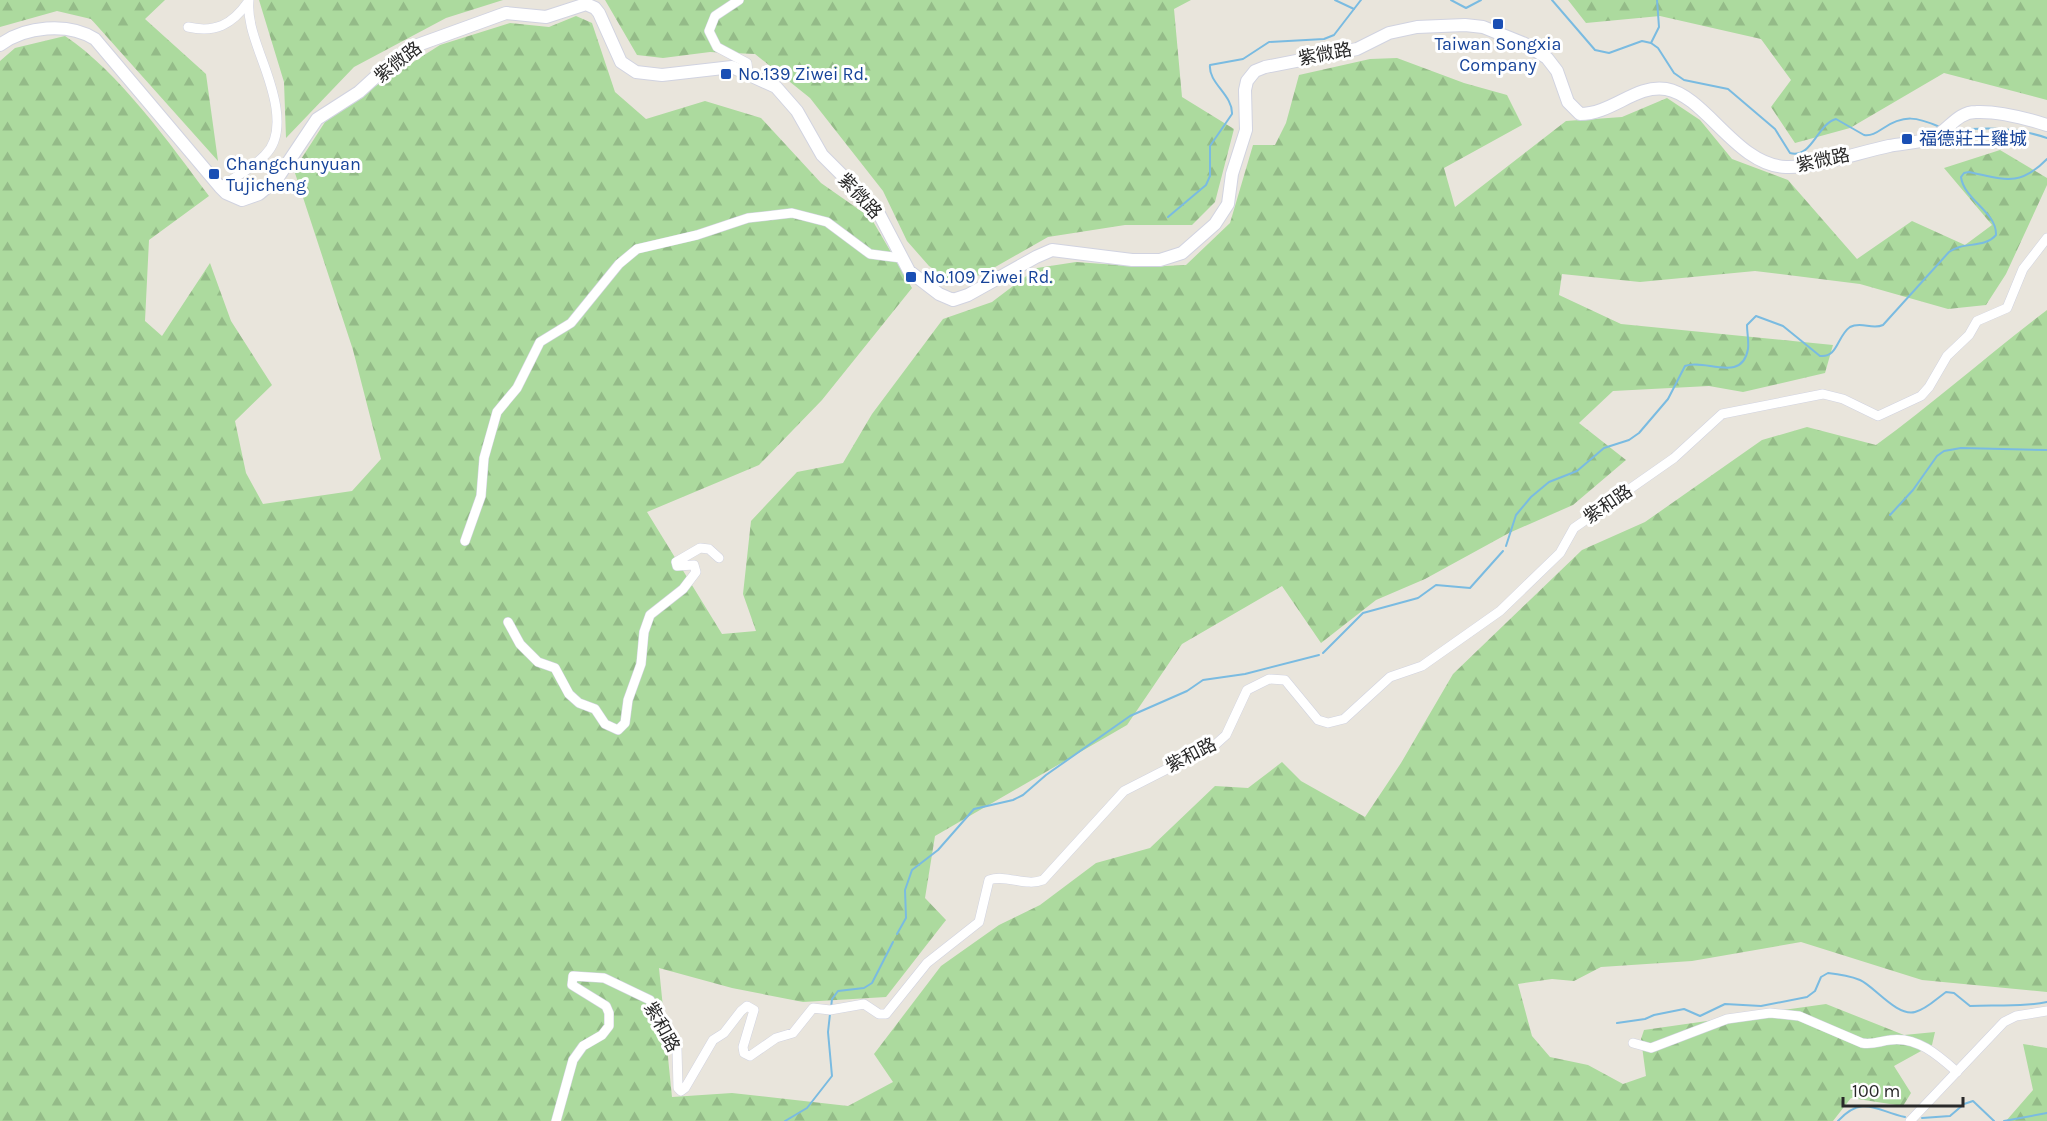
<svg xmlns="http://www.w3.org/2000/svg" width="2047" height="1121" font-family="Karla,'Noto Sans TC',sans-serif">
	<style>
		.forest { fill: url(#forest-firs) }
		.lines { fill: none; stroke-linecap: round; stroke-linejoin: round }
		.stream { stroke: #7abbe1; stroke-width: 2 }
		.minor-casing { stroke: #d1d3e0; stroke-width: 10 }
		.tertiary-casing { stroke: #d1d3e0; stroke-width: 14 }
		.minor { stroke: #fff; stroke-width: 9 }
		.tertiary { stroke: #fff; stroke-width: 12 }
		.transit-dot { fill: #1a4fb4; stroke: #fff; stroke-width: 2 }
		.labels { text-anchor: middle; dominant-baseline: central; stroke-width: 6; stroke-linejoin: round; paint-order: stroke }
		.transit-label { font-size: 18px; fill: #164399; stroke: #fff; text-anchor: start }
		.street-label { font-size: 18px; fill: #292929; stroke: #fff }
	</style>
	<defs>
		<pattern id="forest-firs" width="22" height="20" patternUnits="userSpaceOnUse" patternTransform="scale(1.5)"><rect width="22" height="20" fill="#acda9e"/><path d="M5 1l3.5 6h-7zM16 11l3.5 6h-7z" fill="#94bb88"/></pattern>
	</defs>
	<rect width="100%" height="100%" fill="#e9e5dc"/>
	<g class="forest">
		<path d="M0 0H165L145 19 206 74 218 161 91 19 57 11 0 27Z"/>
		<path d="M259 0H503L446 18 354 67 286 138 284 82Z"/>
		<path d="M605 0H1191L1174 9 1182 97 1234 129 1215 202 1192 225H1125L1048 237 983 274 954 283 929 266 907 241 883 191 810 98 755 54 710 52 663 58 637 55Z"/>
		<path d="M1568 0H2047V100L1944 73 1850 128 1795 143 1771 107 1791 80 1761 39 1660 16 1586 23Z"/>
		<path d="M576 16 592 23 615 92 646 119 705 101 761 118 821 183 871 218 912 288 822 400 759 465 647 512 722 634 756 631 743 594 751 521 797 472 843 463 872 414 943 319 992 302 1037 268 1076 262 1145 267 1186 265 1230 223 1253 145H1275L1286 123 1299 75 1370 59 1397 58 1464 83 1507 95 1522 125 1444 168 1455 207 1566 121 1622 117 1667 98 1700 120 1732 159 1788 180 1857 259 1912 221 1965 245 1992 225 1944 168 2000 150 2047 178V185L2006 274 1986 305 1948 309 1860 284 1755 271 1640 282 1562 274 1559 295 1621 324 1833 345 1825 373 1743 392 1709 386 1613 391 1579 423 1626 460 1573 505 1509 533 1425 579 1376 600 1321 643 1282 586 1182 644 1127 725 935 836 925 898 946 920 886 997 803 1002 732 988 659 968 672 1097 732 1093 848 1106 893 1082 874 1054 941 966 999 925 1040 905 1096 863 1150 848 1215 786 1248 788 1282 762 1301 781 1365 817 1401 763 1453 674 1582 550 1645 522 1762 440 1807 427 1876 445C1935 402 1989 354 2047 310V992L1922 980 1801 942 1692 961 1601 967 1574 981 1552 979 1518 984 1532 1036 1550 1057 1588 1065 1623 1084 1646 1076 1641 1039 1644 1030 1826 1004 1904 1035 1935 1032 1932 1045 1894 1066 1911 1093 1903 1106 1851 1098 1833 1121H0V61L15 48 65 36C118 71 171 145 209 196L149 240 145 321 162 336 210 263 231 321 272 385 235 421 246 473 263 504 352 491 381 459 353 350 294 170 325 122 355 99 440 45 510 23 549 27Z"/>
		<path d="M2023 1044 2047 1048V1121H2006L2033 1090Z"/>
	</g>
	<g class="lines">
		<g class="stream">
			<path d="M1335 0 1354 9 1361 0"/>
			<path d="M1451 0 1466 8 1481 0"/>
			<path d="M1552 0 1595 50 1609 53 1642 41 1651 43 1658 48 1674 73 1684 80 1728 89 1775 129 1790 153C1812 159 1817 124 1836 119L1864 135C1871 136 1876 133 1882 129 1904 114 1917 117 1940 127"/>
			<path d="M1651 43 1659 27 1657 0"/>
			<path d="M1951 131C1985 127 2015 127 2047 138"/>
			<path d="M1168 217 1206 185 1210 176V146L1232 114C1233 95 1208 83 1210 65L1243 59 1269 42 1324 39 1334 35 1354 9"/>
			<path d="M1890 515 1913 490 1937 456 1944 451 1961 448 2047 450"/>
			<path d="M1506 546 1516 515 1531 497 1549 482 1577 471 1604 448 1629 440 1639 433 1668 399 1685 366C1704 358 1742 384 1748 349 1749 341 1747 333 1747 325L1756 316 1783 326 1820 356C1838 358 1837 336 1850 327 1861 321 1872 330 1883 325L1949 252C1963 241 1984 249 1996 235 1997 212 1964 200 1961 177L1964 173 1969 172C2003 179 2019 188 2047 159"/>
			<path d="M1323 653 1363 613 1418 598 1436 585 1470 588 1503 551"/>
			<path d="M897 934 906 918 905 890 912 870 938 850 974 809 1013 800 1023 795 1046 775 1130 716 1187 691 1203 680 1245 674 1319 655"/>
			<path d="M831 1008 832 999 838 991 864 988 872 983 893 942"/>
			<path d="M1617 1023 1645 1019 1654 1015 1684 1009 1700 1016 1725 1004 1761 1006 1807 997 1815 991 1821 977 1828 973C1838 974 1850 976 1860 980 1874 986 1897 1017 1915 1012 1927 1009 1936 999 1946 992L1954 993 1970 1006C1996 1004 2021 1008 2047 1002"/>
			<path d="M1922 1118 1950 1116 1964 1104 1973 1101 1994 1121"/>
			<path d="M785 1121 807 1108 832 1076 828 1032 830 1014"/>
			<path d="M1838 1121C1863 1094 1876 1111 1905 1117"/>
			<path d="M2004 1121 2047 1113"/>
		</g>
		<defs>
			<g id="minor">
				<path d="M739 0 715 16 709 31 717 47 747 63 748 72"/>
				<path d="M188 27C215 33 232 25 248 2"/>
				<path d="M220 187C235 177 253 168 265 155 290 131 270 81 260 54 254 37 247 18 249 0"/>
				<path d="M465 541 481 496 484 458 497 412 517 388 540 342 571 323 619 264 637 249 697 235 748 218 792 213 827 222 870 254 901 258"/>
				<path d="M508 622 520 644 538 662 555 668 569 694 579 703 595 709 605 724 618 730 625 723 628 700 641 664 644 632 650 615 683 589 696 572 694 565 677 566 676 562 700 548 709 549 719 558"/>
				<path d="M1633 1043 1651 1048 1727 1019 1770 1013 1799 1016 1862 1043C1873 1045 1880 1041 1890 1040 1917 1036 1939 1056 1957 1072"/>
				<path d="M556 1121 573 1060 583 1046 602 1035 609 1026V1013L606 1006 572 985 573 976 604 978 650 1000 677 1049 678 1088 681 1091 685 1088 713 1040 724 1033 741 1011 747 1006 754 1010 743 1047 744 1053 750 1056 776 1038 793 1033 813 1008 830 1010 864 1004 879 1014H886L927 963 979 922 989 880C1006 874 1026 887 1043 880L1124 791 1216 744 1226 735 1247 690 1269 679 1285 680 1318 720 1328 723 1344 719 1390 677 1422 666 1500 611 1560 553 1574 528 1674 458 1722 414 1823 394 1843 399 1878 416 1921 396 1929 387 1947 356 1969 335 1977 321 2007 308 2023 269 2047 238"/>
				<path d="M1910 1121 2004 1022 2016 1016 2047 1011"/>
			</g>
			<path id="tertiary" d="M0 45C25 26 68 22 95 39L220 187 226 193 242 200 259 194 277 179 317 119 359 92 393 61 415 46 506 13 546 17 586 4 595 8 599 13 621 62 636 72 662 75 732 67 776 87 797 111 822 155 877 210 909 271 939 294 953 300 968 295 1036 257 1052 250 1132 260H1160L1182 253 1215 224 1228 204 1232 174 1246 130 1245 90 1247 81 1255 71 1265 67 1357 49 1389 33 1417 27 1465 25 1483 27 1525 44 1547 58 1557 71 1568 102 1580 114C1612 114 1636 84 1666 89 1706 96 1736 165 1786 167 1815 168 1860 152 1889 146 1903 143 1921 143 1934 137 1949 130 1957 112 1976 112 1999 111 2025 118 2047 125"/>
		</defs>
		<use href="#minor" class="minor-casing"/>
		<use href="#tertiary" class="tertiary-casing"/>
		<use href="#minor" class="minor"/>
		<use href="#tertiary" class="tertiary"/>
	</g>
	<g class="transit-dot">
		<rect x="1492" y="18" width="12" height="12" rx="3"/>
		<rect x="720" y="68" width="12" height="12" rx="3"/>
		<rect x="1901" y="133" width="12" height="12" rx="3"/>
		<rect x="208" y="168" width="12" height="12" rx="3"/>
		<rect x="905" y="271" width="12" height="12" rx="3"/>
	</g>
	<g class="labels">
		<g class="transit-label">
			<text x="1498" y="44" text-anchor="middle">Taiwan Songxia<tspan x="1498" dy="21">Company</tspan></text>
			<text x="738" y="74">No.139 Ziwei Rd.</text>
			<text x="1919" y="139">福德莊土雞城</text>
			<text x="226" y="164">Changchunyuan<tspan x="226" dy="21">Tujicheng</tspan></text>
			<text x="923" y="277">No.109 Ziwei Rd.</text>
		</g>
		<g class="street-label">
			<text transform="translate(1325 54) rotate(-11)">紫微路</text>
			<text transform="translate(398 62) rotate(-38)">紫微路</text>
			<text transform="translate(1823 160) rotate(-12)">紫微路</text>
			<text transform="translate(860 196) rotate(47)">紫微路</text>
			<text transform="translate(1608 504) rotate(-34)">紫和路</text>
			<text transform="translate(1191 755) rotate(-27)">紫和路</text>
			<text transform="translate(662 1027) rotate(61)">紫和路</text>
		</g>
	</g>
	<path d="M1843 1097v9h120v-9" fill="none" stroke="#292929" stroke-width="3"/>
	<text x="1852" y="1097" font-size="18" fill="#292929" stroke="#ffffff" stroke-width="4.5" paint-order="stroke">100 m</text>
</svg>
